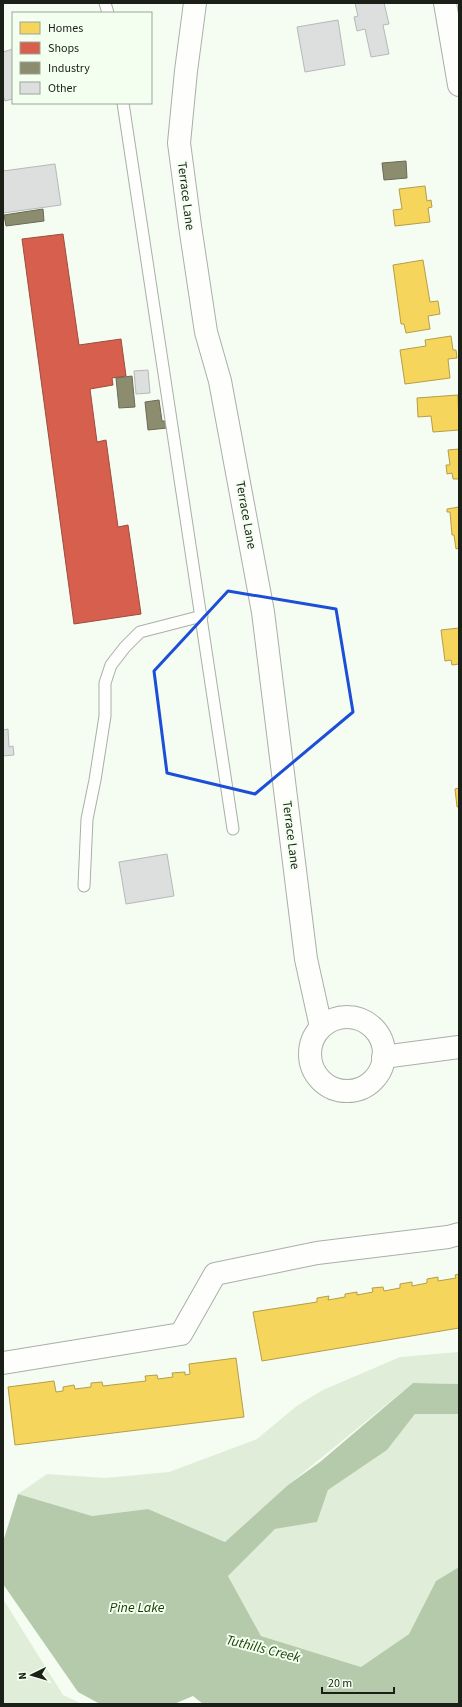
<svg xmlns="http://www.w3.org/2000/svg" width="462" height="1707" font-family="'Source Sans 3',sans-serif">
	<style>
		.green { fill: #e0eed9 }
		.water { fill: #b4caaa }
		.homes { fill: #f6d55c; stroke: #b49e48 }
		.shops { fill: #d6604d; stroke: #9e4c3d }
		.industry { fill: #8c8c6e; stroke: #6a6b54 }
		.building { fill: #dddfdf; stroke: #b6b9b9 }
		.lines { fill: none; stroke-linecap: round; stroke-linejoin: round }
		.service-casing { stroke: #aaafa8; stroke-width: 13 }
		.minor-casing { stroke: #aaafa8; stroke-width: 24 }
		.service { stroke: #fefffd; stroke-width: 11 }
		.minor { stroke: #fefffd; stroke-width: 22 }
		.marked { fill: none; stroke: #1d4ed8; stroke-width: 3; stroke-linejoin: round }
		.labels { text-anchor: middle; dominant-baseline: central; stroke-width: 4; stroke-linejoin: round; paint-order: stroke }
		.street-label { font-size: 13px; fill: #1a1f18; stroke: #f3ffef }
		.water-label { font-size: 14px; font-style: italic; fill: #183c00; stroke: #f3ffef }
	</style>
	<rect width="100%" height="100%" fill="#f5fcf2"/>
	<g class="green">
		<path d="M459 1352V1384L413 1383 288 1485 225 1542 148 1509 92 1516 18 1494 47 1474 105 1478 169 1472 257 1439 298 1405 323 1390 400 1357Z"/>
		<path d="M415 1414H459V1567L436 1581 409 1634 361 1667 261 1636 228 1576 275 1529 317 1522 328 1490 387 1450Z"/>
		<path d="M3 1599 63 1695 82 1704H3Z"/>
	</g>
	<path class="water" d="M413 1383 459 1384V1414H415L387 1450 328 1490 317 1522 275 1529 228 1576 261 1636 361 1667 409 1634 436 1581 459 1567V1704H203L193 1696 174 1704H100L78 1692 3 1584V1542L18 1494 92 1516 148 1509 225 1542 288 1485 320 1462Z"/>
	<g class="homes">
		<path d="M425 186 427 201 431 200 432 207 428 208 430 222 395 226 393 210 402 209 399 189Z"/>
		<path d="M423 260 430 302 438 301 440 314 428 316 430 329 406 333 404 324H401L393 265Z"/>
		<path d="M451 336 453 350H456L457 358 448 359 450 378 405 384 400 350 426 346 425 340Z"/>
		<path d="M458 395 459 430 433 432 431 416 418 417 417 398Z"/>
		<path d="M459 449V479H453L452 473 447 474 446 465H450L448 450Z"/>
		<path d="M459 507V548L456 549 454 535H452L450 512H447V509Z"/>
		<path d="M459 628V664L452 665 451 660 445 661 441 630Z"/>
		<path d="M459 788V807H457L455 789Z"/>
		<path d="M459 1274V1328L262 1361 253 1312 317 1302V1298L329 1296 328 1300 345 1297V1294L357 1292V1295L373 1292 372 1288 383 1287 384 1291 400 1288V1284L412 1282V1286L427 1283V1279L438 1277V1281L456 1278 455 1275Z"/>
		<path d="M236 1358 244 1417 15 1445 8 1387 54 1381 56 1392 63 1391V1387L74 1385 75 1389 91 1387V1383L102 1382 103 1386 146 1381 145 1376 157 1375 158 1379 173 1377 172 1373 185 1372V1375L190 1374 189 1364Z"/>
	</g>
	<path class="shops" d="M63 234 79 345 121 339 126 376 112 378 113 385 90 389 97 442 106 440 118 527 128 525 141 614 74 624 22 239Z"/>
	<g class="industry">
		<path d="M406 161 407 178 384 180 382 163Z"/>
		<path d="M43 209 44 221 6 226 4 215Z"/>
		<path d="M132 376 135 407 119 408 116 378Z"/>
		<path d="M159 400 162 421H166L167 428 148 430 145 402Z"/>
	</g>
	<g class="building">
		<path d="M355 3H384L389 24 383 25 389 54 371 57 365 29 357 31 354 17 358 16Z"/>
		<path d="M338 20 345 65 305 72 297 27Z"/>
		<path d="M13 49V99L5 101 3 96V52Z"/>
		<path d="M55 164 61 205 3 213V171Z"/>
		<path d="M148 370 150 393 136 394 134 371Z"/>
		<path d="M8 729 9 747 13 746 14 755 3 756V730Z"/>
		<path d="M167 854 174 896 126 904 119 862Z"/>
	</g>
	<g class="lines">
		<defs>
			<g id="service">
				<path d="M105 3 108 13"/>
				<path d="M123 103 233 829"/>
				<path d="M84 886 87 819 95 780 105 716V683L111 665 125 647 140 632 202 616"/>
			</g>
			<g id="minor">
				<path d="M195 3 186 71 179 143 190 226 206 332 220 381 263 612 306 959 321 1027"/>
				<path d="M445 3 459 85"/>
				<circle cx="347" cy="1054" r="37"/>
				<path d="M383 1057 459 1047"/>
				<path d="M3 1363 181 1334 215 1274 317 1253 448 1237 459 1234"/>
			</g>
		</defs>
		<use href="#service" class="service-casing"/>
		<use href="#minor" class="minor-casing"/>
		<use href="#service" class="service"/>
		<use href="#minor" class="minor"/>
	</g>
	<path class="marked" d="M228 591 336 609 353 712 255 794 167 773 154 671Z"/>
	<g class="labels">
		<g class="street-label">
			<text transform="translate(186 196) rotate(83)">Terrace Lane</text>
			<text transform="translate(246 515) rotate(80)">Terrace Lane</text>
			<text transform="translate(291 835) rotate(83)">Terrace Lane</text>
		</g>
		<g class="water-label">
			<text x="137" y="1608">Pine Lake</text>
			<text transform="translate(263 1649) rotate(14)">Tuthills Creek</text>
		</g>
	</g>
	<rect width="462" height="1707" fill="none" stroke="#1a1f18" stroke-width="8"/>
	<rect x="12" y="12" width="140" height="92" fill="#f3ffef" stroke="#9ca599"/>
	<rect x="20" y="22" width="20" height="12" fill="#f6d55c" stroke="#9ca599"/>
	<text x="48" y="32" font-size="12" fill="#1a1f18">Homes</text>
	<rect x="20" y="42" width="20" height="12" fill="#d6604d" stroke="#9ca599"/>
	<text x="48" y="52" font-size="12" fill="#1a1f18">Shops</text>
	<rect x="20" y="62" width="20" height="12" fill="#8c8c6e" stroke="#9ca599"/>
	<text x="48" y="72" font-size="12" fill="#1a1f18">Industry</text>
	<rect x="20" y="82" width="20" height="12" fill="#dddfdf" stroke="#9ca599"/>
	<text x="48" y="92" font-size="12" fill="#1a1f18">Other</text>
	<g transform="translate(32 1675) rotate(265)" stroke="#f3ffef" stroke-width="3" paint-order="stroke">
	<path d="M0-3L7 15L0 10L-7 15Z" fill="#1a1f18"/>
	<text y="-6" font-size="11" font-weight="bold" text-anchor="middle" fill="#1a1f18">N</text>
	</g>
	<path d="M322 1687v6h72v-6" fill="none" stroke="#1a1f18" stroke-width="2"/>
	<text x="328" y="1687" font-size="12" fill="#1a1f18" stroke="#f3ffef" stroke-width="3" paint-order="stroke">20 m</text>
</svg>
